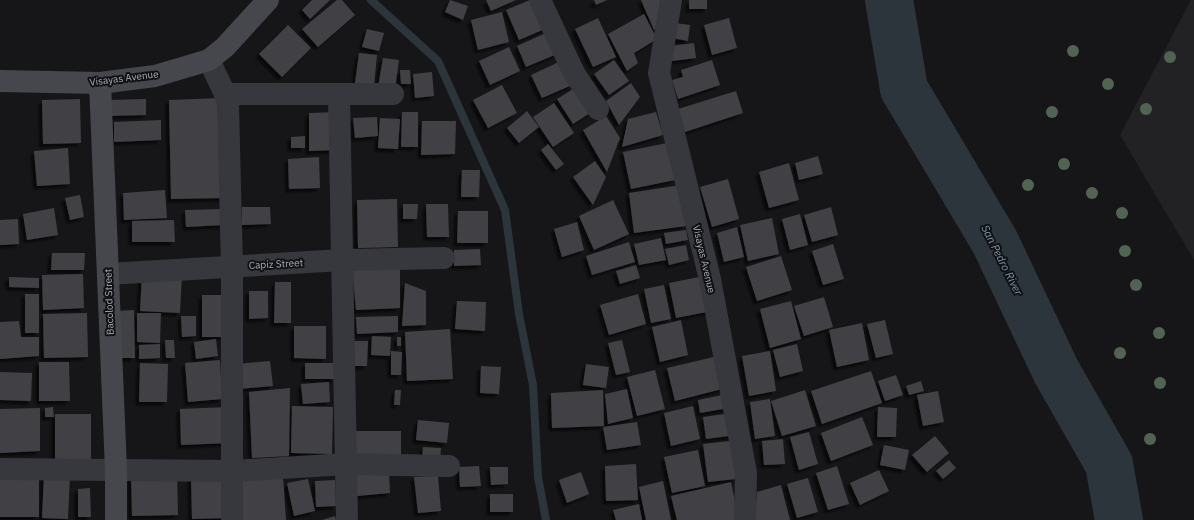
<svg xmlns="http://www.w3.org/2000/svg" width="1194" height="520" font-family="'IBM Plex Sans',sans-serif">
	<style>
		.built { fill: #222225 }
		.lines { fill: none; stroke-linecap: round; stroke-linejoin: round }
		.stream { stroke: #2c353c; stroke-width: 8 }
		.river { stroke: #2c353c; stroke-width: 48 }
		.building { fill: #404145; filter: url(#shadow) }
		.street { stroke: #37383d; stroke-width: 22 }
		.secondary { stroke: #45474d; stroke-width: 22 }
		.tree { fill: #506452 }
		.labels { text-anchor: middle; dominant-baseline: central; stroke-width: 4; stroke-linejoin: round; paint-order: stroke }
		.street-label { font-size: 10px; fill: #a8adb8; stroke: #111113 }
		.water-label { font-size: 11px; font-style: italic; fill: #7f9bb3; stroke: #111113 }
	</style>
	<defs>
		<filter id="shadow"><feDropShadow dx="-3.5" dy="3.5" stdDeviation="1" flood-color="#0009"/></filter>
	</defs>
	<rect width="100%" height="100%" fill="#161618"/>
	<path class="built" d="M1191 0H1194V260L1120 135Z"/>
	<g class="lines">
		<path class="stream" d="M371 0 438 61 505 210 519 314 533 385 538 477 546 520"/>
		<path class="river" d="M889 0 904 89 995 242 1056 371 1109 464 1119 520"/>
	</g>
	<g class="building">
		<path d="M312 0H330L310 19 302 10Z"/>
		<path d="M337 0H342L355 15 318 47 302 29Z"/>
		<path d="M450 0 468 6 463 20 445 12Z"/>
		<path d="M486 0H516L491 11Z"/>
		<path d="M530 0 547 28 519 40 506 10Z"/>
		<path d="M594 0H607L596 5Z"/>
		<path d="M641 0H666L664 24 654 30Z"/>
		<rect x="689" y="0" width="18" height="9"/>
		<path d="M502 12 509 42 478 50 471 20Z"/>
		<path d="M644 14 657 39 634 53 638 63 627 71 608 34Z"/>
		<path d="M598 18 616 57 593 67 575 29Z"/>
		<path d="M729 18 737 48 712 55 704 25Z"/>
		<path d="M675 23 690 25 688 41 672 38Z"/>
		<path d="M288 25 311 48 282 77 259 54Z"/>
		<path d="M367 29 384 33 379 51 362 47Z"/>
		<path d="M548 32 557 54 526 67 517 46Z"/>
		<path d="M694 43 696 58 672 61 670 46Z"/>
		<path d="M509 47 520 71 490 85 479 61Z"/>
		<path d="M359 53 377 55 374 86 355 83Z"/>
		<path d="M383 58 399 60 395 89 378 87Z"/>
		<path d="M614 60 629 81 609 95 594 74Z"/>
		<path d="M712 60 720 85 678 99 672 80 683 77 681 70Z"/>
		<path d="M561 61 572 85 542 98 531 75Z"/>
		<path d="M400 70H410L411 84H401Z"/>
		<path d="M432 72 434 96 415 98 413 74Z"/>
		<path d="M631 83 640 97 619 125 606 101Z"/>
		<path d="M502 85 517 113 488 128 473 100Z"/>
		<path d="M578 86 593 111 573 124 557 99Z"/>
		<path d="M736 91 743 113 685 132 678 109Z"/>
		<path d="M221 98 223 198 171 199 169 100Z"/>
		<path d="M80 99 81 143 43 144 42 100Z"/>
		<path d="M146 99V115L107 116V100Z"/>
		<path d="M554 103 574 133 553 147 533 117Z"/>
		<path d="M527 111 539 127 519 143 507 128Z"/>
		<path d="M339 112 338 150 309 151V113Z"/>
		<path d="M402 112H418V147H401Z"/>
		<path d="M656 112 663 135 622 147 628 119Z"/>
		<path d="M606 116 620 138 607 172 583 130Z"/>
		<path d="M377 117 378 136 355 138 353 118Z"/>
		<path d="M380 118 400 119 398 149 378 148Z"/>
		<path d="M161 120V140L114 142V122Z"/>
		<path d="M422 121H456L455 154 421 155Z"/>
		<path d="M305 136V148H291V137Z"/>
		<path d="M667 143 675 180 631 189 623 152Z"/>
		<path d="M548 144 564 164 556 170 541 150Z"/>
		<path d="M68 148 70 184 37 186 34 151Z"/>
		<path d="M818 156 823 174 799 180 795 163Z"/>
		<path d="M319 157 320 188 289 189 288 159Z"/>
		<path d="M595 161 606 177 593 205 573 177Z"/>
		<path d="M789 163 799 200 769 208 759 172Z"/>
		<path d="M462 170H480L479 197H461Z"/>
		<path d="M728 179 739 219 712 227 700 187Z"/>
		<path d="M681 185 686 226 634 233 629 193Z"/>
		<path d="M165 190 167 218 124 220 123 193Z"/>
		<path d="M80 195 84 217 70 220 65 198Z"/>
		<path d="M397 199 398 247 358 248 357 200Z"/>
		<path d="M613 200 629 234 594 250 579 216Z"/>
		<path d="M403 204H418L417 219H403Z"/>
		<path d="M426 204H448L449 237H427Z"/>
		<path d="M242 207H270L271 224 242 225Z"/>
		<path d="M831 207 838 235 812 242 804 215Z"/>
		<path d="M54 208 58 235 27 240 23 214Z"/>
		<path d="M222 209 223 225 186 227 185 210Z"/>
		<path d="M458 211H488V243H457Z"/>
		<path d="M800 214 808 245 790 250 782 219Z"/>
		<path d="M772 218 779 254 748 261 740 225Z"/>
		<path d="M18 219 19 244 0 245V220Z"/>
		<path d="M174 220 175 242H132V221Z"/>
		<path d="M577 222 584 250 562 257 554 229Z"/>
		<path d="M737 227 744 257 724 262 717 233Z"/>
		<path d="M686 230 688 240 666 244 664 233Z"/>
		<path d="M661 238 666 260 639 265 634 244Z"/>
		<path d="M629 242 635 262 592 275 586 256Z"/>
		<path d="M833 244 844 279 823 285 812 251Z"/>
		<path d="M686 245 689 260 669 265 665 249Z"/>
		<path d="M480 249 481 265 454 266V250Z"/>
		<path d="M52 253H85L84 270H51Z"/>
		<path d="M781 256 792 290 757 301 746 267Z"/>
		<path d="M636 265 640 278 620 284 616 271Z"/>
		<path d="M352 267H400V308L356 310Z"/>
		<path d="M83 274 84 308 43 310 42 275Z"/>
		<path d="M142 274 182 275 180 313 140 311Z"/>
		<path d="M704 276 712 311 676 318 669 283Z"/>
		<path d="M9 277 39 278V288L9 287Z"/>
		<path d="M275 282H291V323H274Z"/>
		<path d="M405 283 426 291V325L402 326Z"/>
		<path d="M664 285 671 319 651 323 644 289Z"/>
		<path d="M249 291H268V318L249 319Z"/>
		<rect x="25" y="294" width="14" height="39"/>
		<path d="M638 294 646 324 609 335 600 305Z"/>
		<rect x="202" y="295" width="21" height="42"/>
		<path d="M824 297 833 327 804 336 794 306Z"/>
		<path d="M457 301 486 302 485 331 455 329Z"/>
		<path d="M791 301 801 339 770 348 760 309Z"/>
		<path d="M134 310 135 358H117L116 311Z"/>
		<path d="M87 313 88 357 44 358 43 314Z"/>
		<path d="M137 313H161L160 343 137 342Z"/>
		<path d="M181 316H196V336L182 337Z"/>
		<path d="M398 316V332L357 334 356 317Z"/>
		<path d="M681 320 688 355 660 362 652 327Z"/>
		<path d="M885 320 893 354 876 358 867 324Z"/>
		<path d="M19 321 21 337H39V356L0 359V322Z"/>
		<path d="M862 323 869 360 837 367 829 330Z"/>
		<path d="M294 326H326V359L294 358Z"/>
		<path d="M450 329 453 379 407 381 405 332Z"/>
		<path d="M372 336 391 337 390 356 371 355Z"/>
		<rect x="397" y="337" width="4" height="9"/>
		<path d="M216 339 218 356 196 359 194 342Z"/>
		<path d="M165 340H174L175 358H166Z"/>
		<path d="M622 340 630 372 616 375 608 343Z"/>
		<path d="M350 341H368L367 366H349Z"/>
		<path d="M160 344V358L139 359V345Z"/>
		<path d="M797 344 803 371 780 377 773 350Z"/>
		<path d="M391 351 402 352 401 375H391Z"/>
		<path d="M770 351 776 391 749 396 742 356Z"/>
		<path d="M718 356 726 388 675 401 667 368Z"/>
		<path d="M220 360 222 399 188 402 185 363Z"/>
		<path d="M270 361 273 386 239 389 236 364Z"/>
		<path d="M39 362H69L70 401H39Z"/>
		<path d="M140 363 168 364 167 402H139Z"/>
		<rect x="305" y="363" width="30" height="16"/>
		<path d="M586 364 609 367 606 388 583 385Z"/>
		<path d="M481 366 501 367 499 394 480 393Z"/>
		<path d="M655 370 665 409 637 416 627 377Z"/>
		<path d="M871 371 882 403 822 424 811 391Z"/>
		<path d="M0 372 32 373 31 401 0 400Z"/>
		<path d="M896 375 903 395 885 401 878 381Z"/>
		<path d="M921 381 924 391 909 395 906 386Z"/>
		<path d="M329 382 330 402 303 404 301 384Z"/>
		<path d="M290 388 289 456 252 458 249 392Z"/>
		<path d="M627 389 633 418 608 424 605 394Z"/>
		<path d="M395 390H401L400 405H394Z"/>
		<path d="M603 390 604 426 552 428 551 393Z"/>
		<path d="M805 390 816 426 782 436 771 401Z"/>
		<path d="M938 391 944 422 923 426 917 395Z"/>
		<path d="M727 394 729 408 700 413 698 400Z"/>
		<path d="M770 399 775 436 755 439 750 402Z"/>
		<path d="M292 406 333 407 332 454 291 453Z"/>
		<path d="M693 406 700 439 671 446 664 413Z"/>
		<path d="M53 407 54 417H45V408Z"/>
		<path d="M228 407 229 443 181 445 180 409Z"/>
		<path d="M878 407 897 408 896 437H877Z"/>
		<path d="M40 408V451L0 453V409Z"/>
		<path d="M732 413 736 435 706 439 703 417Z"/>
		<rect x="55" y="414" width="36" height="45"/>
		<path d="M862 417 873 445 831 461 821 433Z"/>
		<path d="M418 420 449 423 447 443 416 440Z"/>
		<path d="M637 422 641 445 607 450 603 427Z"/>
		<rect x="351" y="431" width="50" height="24"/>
		<path d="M809 432 818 464 799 470 790 437Z"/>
		<path d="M935 436 949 453 927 472 912 455Z"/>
		<path d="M783 439 785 464 764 465 762 441Z"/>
		<path d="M730 441 736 479 708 482 703 444Z"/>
		<path d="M884 445 909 450 905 470 880 465Z"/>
		<path d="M423 447 441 448 440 460 422 459Z"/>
		<path d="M698 450 705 486 672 493 664 457Z"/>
		<path d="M949 460 956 468 943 479 936 471Z"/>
		<path d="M636 464 638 500 606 501 605 466Z"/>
		<path d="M479 466 481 486 460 487 459 467Z"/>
		<path d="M837 466 849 504 828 510 816 473Z"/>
		<path d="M490 467H508V484L491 485Z"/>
		<path d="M879 470 889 491 860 505 850 483Z"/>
		<path d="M389 471 390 493 357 496 356 474Z"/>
		<path d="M177 472 178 515 132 516 131 473Z"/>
		<path d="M581 472 589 494 567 503 559 480Z"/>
		<rect x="0" y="474" width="39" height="43"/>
		<path d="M44 474 70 475 68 519 42 518Z"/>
		<path d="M226 474 227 518 192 519 191 475Z"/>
		<path d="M283 476 286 520H241L238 479Z"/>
		<path d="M438 476 441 511 418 513 414 477Z"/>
		<path d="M808 478 818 512 797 518 787 484Z"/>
		<path d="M308 479 315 511 294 516 287 483Z"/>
		<path d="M335 480 336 506 316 507 315 481Z"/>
		<path d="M663 481 671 520H646L639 487Z"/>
		<path d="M731 482 739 520H677L671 496Z"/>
		<path d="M781 485 790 520H755L757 492Z"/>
		<path d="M90 488 91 517H78V489Z"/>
		<rect x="490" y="494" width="23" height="18"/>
		<path d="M639 504 642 520H616L613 510Z"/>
		<path d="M335 516 336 520H322Z"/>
	</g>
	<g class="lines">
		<g class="street">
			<path d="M540 0 574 73 598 109"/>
			<path d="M671 0 659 73 710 279 746 473 745 520"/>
			<path d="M209 60 225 94 228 105 232 266V520"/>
			<path d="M225 94H393"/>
			<path d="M339 94 347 520"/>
			<path d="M108 274 342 260 444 258"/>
			<path d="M0 469 233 471 346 464 449 466"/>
		</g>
		<g class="secondary">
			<path d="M0 81 100 83 155 76 209 60 225 47 268 0"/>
			<path d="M100 83 116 470V520"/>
		</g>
	</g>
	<g class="tree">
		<circle cx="1073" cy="51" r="6"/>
		<circle cx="1170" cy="57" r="6"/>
		<circle cx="1108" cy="84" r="6"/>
		<circle cx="1146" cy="109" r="6"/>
		<circle cx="1052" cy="112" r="6"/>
		<circle cx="1064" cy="164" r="6"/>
		<circle cx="1028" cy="185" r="6"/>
		<circle cx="1092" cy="193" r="6"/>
		<circle cx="1122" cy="213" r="6"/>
		<circle cx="1125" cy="251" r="6"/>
		<circle cx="1136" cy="285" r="6"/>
		<circle cx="1159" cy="333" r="6"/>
		<circle cx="1120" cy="353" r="6"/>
		<circle cx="1160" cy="383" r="6"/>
		<circle cx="1150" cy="439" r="6"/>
	</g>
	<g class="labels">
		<g class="street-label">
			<text transform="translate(124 78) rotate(-7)">Visayas Avenue</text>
			<text transform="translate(704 259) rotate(77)">Visayas Avenue</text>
			<text transform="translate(276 264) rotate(-3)">Capiz Street</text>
			<text transform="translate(109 302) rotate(-92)">Bacolod Street</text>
		</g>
		<g class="water-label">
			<text transform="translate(1002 260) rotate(63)">San Pedro River</text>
		</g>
	</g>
</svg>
